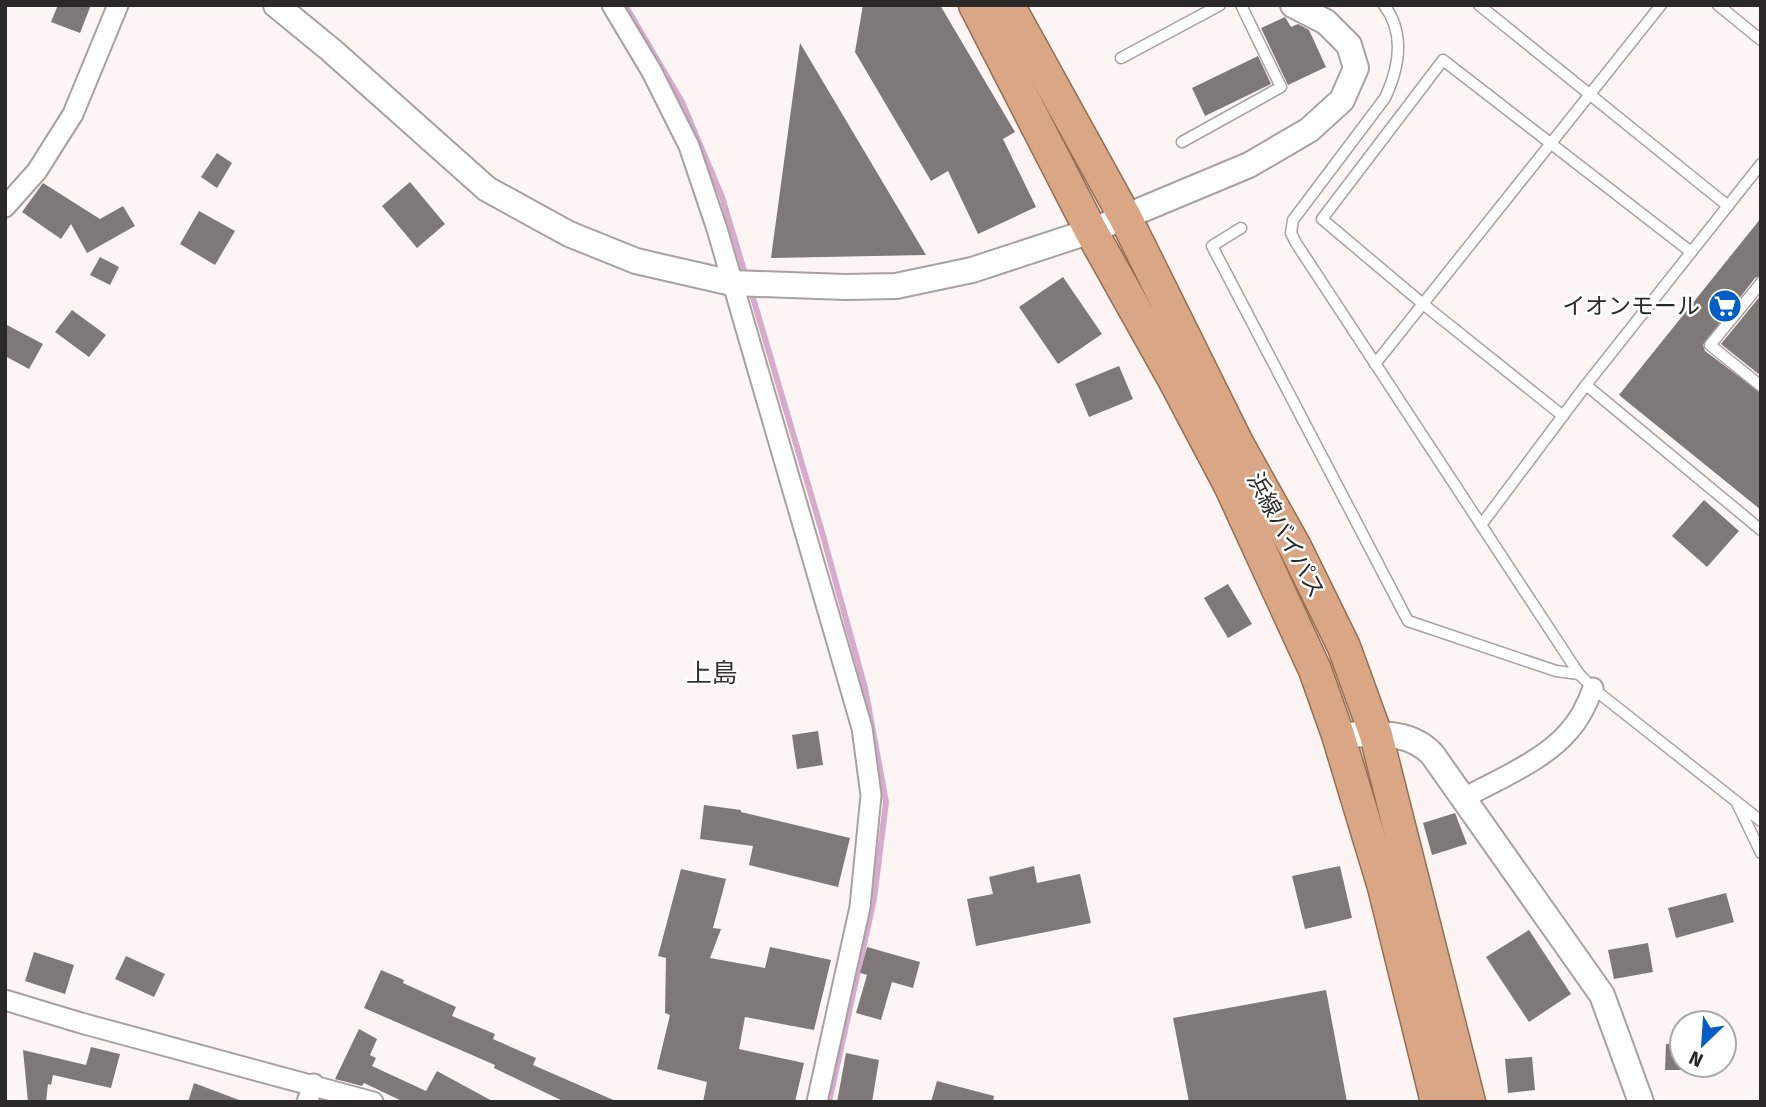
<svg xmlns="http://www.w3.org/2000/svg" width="1766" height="1107" font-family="'Fira Sans','Noto Sans JP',sans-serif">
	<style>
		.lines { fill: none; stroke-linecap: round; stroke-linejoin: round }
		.stream { stroke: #d7abcc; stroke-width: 6 }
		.building { fill: #7e7879 }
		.service-casing { stroke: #a8a1a0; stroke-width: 13 }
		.minor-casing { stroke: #a8a1a0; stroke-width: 23 }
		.tertiary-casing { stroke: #a8a1a0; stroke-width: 28 }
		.trunk-casing { stroke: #966d52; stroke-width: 35 }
		.service { stroke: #fff; stroke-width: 10 }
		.minor { stroke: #fff; stroke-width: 19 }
		.tertiary { stroke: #fff; stroke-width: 24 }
		.trunk { stroke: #daa786; stroke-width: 32 }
		.labels { text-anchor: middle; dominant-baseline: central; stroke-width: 5; stroke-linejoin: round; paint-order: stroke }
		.poi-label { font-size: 23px; fill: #2b2928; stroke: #fff; text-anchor: end }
		.street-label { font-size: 23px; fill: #2b2928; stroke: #fff }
		.quarter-label { font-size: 26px; fill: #373231; stroke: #fff }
	</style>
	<rect width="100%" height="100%" fill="#fdf5f4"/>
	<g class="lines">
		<g class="stream">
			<path d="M625 5 682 102 722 197 746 277"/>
			<path d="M751 291 822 532 865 688 886 802 874 899 829 1102"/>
		</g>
	</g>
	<g class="building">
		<path d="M58 5H91L80 33 51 22Z"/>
		<path d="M863 5H940L1015 132 1003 139 1036 207 978 234 948 171 931 181 855 52Z"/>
		<path d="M1285 17 1291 27 1298 24 1309 30 1326 67 1288 85 1261 28Z"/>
		<path d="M800 43 926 255 771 258Z"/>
		<path d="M1258 56 1271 84 1205 116 1192 88Z"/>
		<path d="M217 153 232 163 217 188 201 177Z"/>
		<path d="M410 182 445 224 417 248 382 206Z"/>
		<path d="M43 183 100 219 123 206 135 226 87 253 71 224 61 239 22 212Z"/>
		<path d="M199 211 235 231 215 265 180 244Z"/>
		<path d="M1761 218V276L1755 278 1703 345 1705 351 1761 393V510L1619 395Z"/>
		<path d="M100 257 119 267 110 285 90 275Z"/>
		<path d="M1063 277 1102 334 1058 364 1019 307Z"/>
		<path d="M1761 295V376L1721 344Z"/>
		<path d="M72 310 106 335 89 357 55 332Z"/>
		<path d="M5 324 43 344 29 369 5 356Z"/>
		<path d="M1119 366 1133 399 1089 417 1075 384Z"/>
		<path d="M1704 500 1739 531 1707 567 1672 536Z"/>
		<path d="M1228 584 1252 624 1228 638 1204 598Z"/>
		<path d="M818 731 823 765 797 769 792 735Z"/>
		<path d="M704 805 741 810V812L850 838 838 887 749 865 753 846 700 839Z"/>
		<path d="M1455 813 1467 844 1432 855 1423 823Z"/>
		<path d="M1034 866 1037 883 1080 874 1091 923 976 946 967 899 993 894 989 877Z"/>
		<path d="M1340 866 1352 918 1305 929 1292 876Z"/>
		<path d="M681 869 726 879 713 928 721 929 710 958 765 968 770 947 831 960 814 1030 745 1017 739 1049 804 1063 795 1102H703L707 1082 657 1069 670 1015 665 1013 666 958 658 956Z"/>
		<path d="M1726 893 1734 922 1676 938 1668 908Z"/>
		<path d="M1529 930 1571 994 1529 1022 1486 957Z"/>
		<path d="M1648 943 1653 972 1614 979 1608 950Z"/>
		<path d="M867 947 920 962 913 988 892 982 881 1020 856 1013 867 975 860 973Z"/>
		<path d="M34 952 74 965 65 994 25 981Z"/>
		<path d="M126 956 165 974 154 997 115 979Z"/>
		<path d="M381 970 404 980 403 983 456 1007 452 1016 495 1034 493 1039 536 1058 533 1065 618 1102H565L494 1068 495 1065 364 1008Z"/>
		<path d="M1326 990 1347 1102H1189L1173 1018Z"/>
		<path d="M359 1029 377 1039 370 1055 376 1058 372 1066 426 1091 437 1071 494 1102H404L364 1083 362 1086 335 1079Z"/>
		<path d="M1666 1044H1682V1070H1665Z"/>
		<path d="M91 1047 120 1054 111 1088 53 1075 51 1085 48 1084 46 1102H28L23 1050 86 1065Z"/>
		<path d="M846 1053 879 1060 872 1102H837Z"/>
		<path d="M1532 1057 1535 1090 1508 1093 1505 1059Z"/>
		<path d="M937 1081 994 1096 993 1102H931Z"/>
		<path d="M194 1083 239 1100V1102H188Z"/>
	</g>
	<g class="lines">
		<defs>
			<g id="service">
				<path d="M1384 5C1406 34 1399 68 1385 98L1293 220 1291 233 1296 243 1579 674 1595 690 1761 821"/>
				<path d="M1479 5 1728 206"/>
				<path d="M1718 5 1761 40"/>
				<path d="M1121 58 1220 5"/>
				<path d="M1182 142 1281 87 1241 5"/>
				<path d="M1241 228 1212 246 1408 621 1556 671 1579 674"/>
				<path d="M1761 283 1710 345 1761 386"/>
				<path d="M1375 364 1661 5"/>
				<path d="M1586 385 1761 530"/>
				<path d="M1563 416 1423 304 1322 219 1443 60 1691 252"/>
				<path d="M1481 525 1586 385 1761 164"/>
				<path d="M1737 803 1761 853"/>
			</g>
			<g id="minor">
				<path d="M612 5 652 72 689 146 717 229 862 728 871 795 860 907 817 1102"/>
				<path d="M5 207 37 171 73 114 118 5"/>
				<path d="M1464 798C1497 780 1545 760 1569 731 1580 719 1588 702 1593 688"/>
				<path d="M5 1000 81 1023 373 1102"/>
				<path d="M307 1102 314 1084"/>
			</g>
			<g id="tertiary">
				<path d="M276 5 331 50 487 189 569 234 636 261 732 283 845 287 896 286 972 270 1091 231 1249 165 1309 130 1342 100 1356 68 1349 45 1326 22 1293 5"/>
				<path d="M1338 735C1372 735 1407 728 1432 754L1602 995 1641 1102"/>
			</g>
			<g id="trunk">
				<path d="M975 5 1091 231 1175 381 1230 485 1315 670 1338 735 1384 887 1437 1102"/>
				<path d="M1008 5 1125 217 1238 445 1295 547 1344 647 1376 735 1469 1102"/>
			</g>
		</defs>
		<use href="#service" class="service-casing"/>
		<use href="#minor" class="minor-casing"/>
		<use href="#tertiary" class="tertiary-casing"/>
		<use href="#trunk" class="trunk-casing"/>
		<use href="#service" class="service"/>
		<use href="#minor" class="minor"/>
		<use href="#tertiary" class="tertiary"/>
		<use href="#trunk" class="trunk"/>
	</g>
	<defs>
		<symbol id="supermarket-disc" viewBox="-11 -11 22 22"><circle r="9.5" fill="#025dc6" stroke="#fff"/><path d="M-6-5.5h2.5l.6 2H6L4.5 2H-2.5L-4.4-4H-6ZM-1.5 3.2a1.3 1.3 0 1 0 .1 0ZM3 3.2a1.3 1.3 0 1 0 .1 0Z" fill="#fff"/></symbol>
	</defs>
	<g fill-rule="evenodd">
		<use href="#supermarket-disc" x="1706" y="287" width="38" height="38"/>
	</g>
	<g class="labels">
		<g class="poi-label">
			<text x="1700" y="306">イオンモール</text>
		</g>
		<g class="street-label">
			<text transform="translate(1286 535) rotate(62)">浜線バイパス</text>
		</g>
		<g class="quarter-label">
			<text x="712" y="673">上島</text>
		</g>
	</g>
	<rect width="1766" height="1107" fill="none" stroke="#2b2928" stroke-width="14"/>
	<g transform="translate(1703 1044) rotate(205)"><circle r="33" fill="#ffffff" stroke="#aaa9a9" stroke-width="2"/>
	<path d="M0-5L12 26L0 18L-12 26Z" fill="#025dc6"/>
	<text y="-10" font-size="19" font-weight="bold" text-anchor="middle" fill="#2b2928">N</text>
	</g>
</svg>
